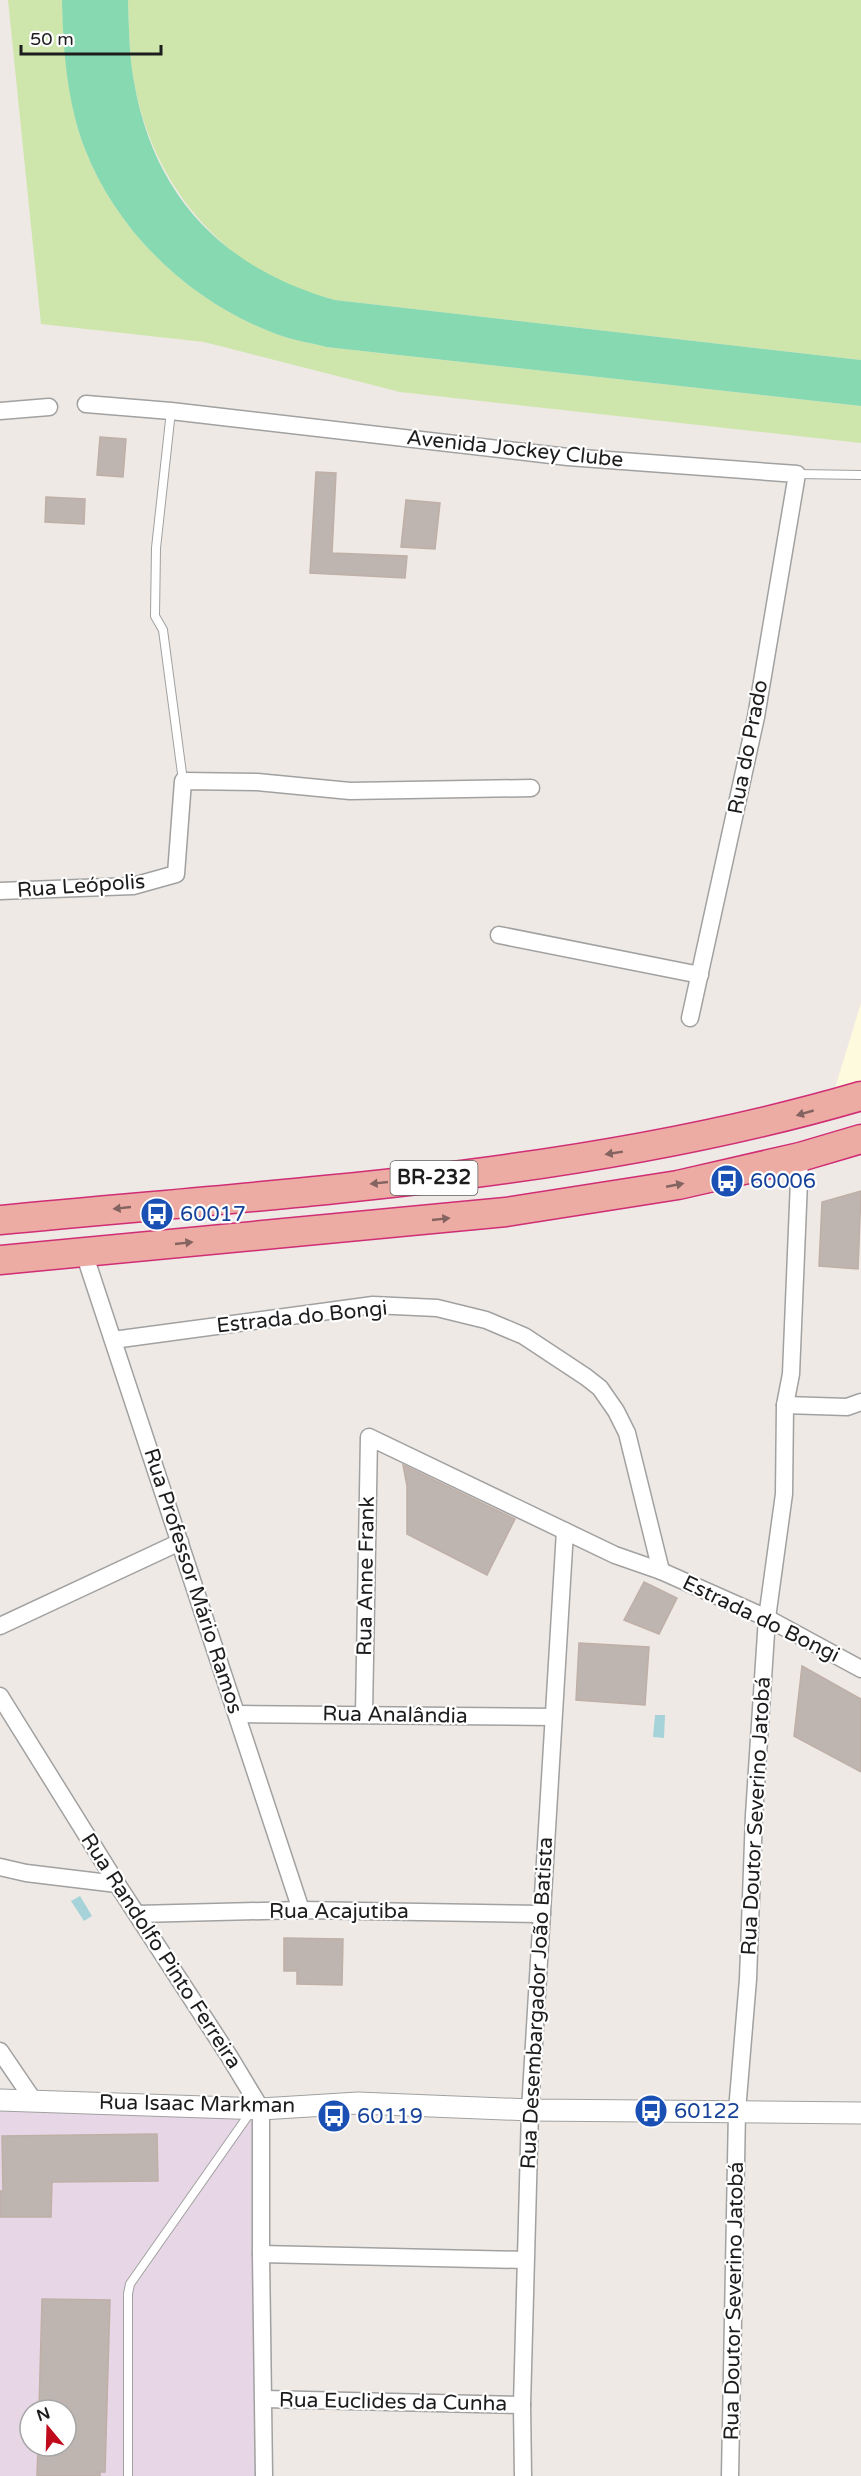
<svg xmlns="http://www.w3.org/2000/svg" width="861" height="2476" font-family="'Varela Round',sans-serif">
	<style>
		.industrial { fill: #e7d6e5; fill-rule: evenodd }
		.education { fill: #fdfadd }
		.grass { fill: #cee6ac }
		.pitch { fill: #86d9b1 }
		.water { fill: #a6d3d9 }
		.building { fill: #beb5b0; stroke: #bfafa7; stroke-width: 1.5 }
		.lines { fill: none; stroke-linecap: round; stroke-linejoin: round }
		.service-casing { stroke: #a1a1a1; stroke-width: 10 }
		.minor-casing { stroke: #a1a1a1; stroke-width: 19 }
		.tertiary-casing { stroke: #a1a1a1; stroke-width: 23 }
		.trunk-casing { stroke: #cf2d75; stroke-width: 31 }
		.service { stroke: #fff; stroke-width: 8 }
		.minor { stroke: #fff; stroke-width: 16 }
		.tertiary { stroke: #fff; stroke-width: 21 }
		.trunk { stroke: #ecaca3; stroke-width: 28 }
		.oneway { fill: #846460 }
		.labels { text-anchor: middle; dominant-baseline: central; stroke-width: 4.5; stroke-linejoin: round; paint-order: stroke }
		.shield { fill: #fff; stroke: #616161; stroke-width: 1.5 }
		.shield-label { font-size: 20px; font-weight: bold; fill: #1d1d1d }
		.street-label { font-size: 21px; fill: #1d1d1d; stroke: #fff }
		.transit-label { font-size: 21px; fill: #164399; stroke: #fff; text-anchor: start }
	</style>
	<rect width="100%" height="100%" fill="#eee9e4"/>
	<path class="industrial" d="M0 2102 266 2109V2476H0ZM30 2410H66V2446H30Z"/>
	<path class="education" d="M861 1003V1089L832 1098Z"/>
	<g class="grass">
		<path d="M8 0H62C64 49 67 103 85 149 118 235 195 306 282 336 296 341 312 343 326 347L861 406V443L400 392 204 342 41 324Z"/>
		<path d="M128 0H861V360L335 300C308 292 279 284 255 268 190 225 148 159 134 82 129 55 129 27 128 0Z"/>
	</g>
	<path class="pitch" d="M62 0H128C129 27 129 55 134 82 154 197 224 269 335 300L861 360V406L326 347C312 343 296 341 282 336 195 306 118 235 85 149 67 103 63 49 62 0Z"/>
	<g class="water">
		<path d="M655 1715H665L664 1738 653 1737Z"/>
		<path d="M80 1896 92 1916 84 1921 71 1901Z"/>
	</g>
	<g class="building">
		<path d="M100 437 126 439 123 477 97 475Z"/>
		<path d="M316 472 336 473 332 553 407 556 405 578 310 573Z"/>
		<path d="M46 497 85 499 84 524 45 522Z"/>
		<path d="M406 500 440 503 435 549 401 547Z"/>
		<path d="M861 1191 858 1269 819 1266 822 1202Z"/>
		<path d="M403 1465 515 1519 487 1575 407 1534V1486Z"/>
		<path d="M644 1582 677 1598 659 1634 624 1620Z"/>
		<path d="M579 1643 649 1647 645 1705 576 1700Z"/>
		<path d="M802 1666 861 1699V1772L794 1736Z"/>
		<path d="M284 1938 343 1939 342 1985 297 1984V1971H284Z"/>
		<path d="M157 2134 158 2181 52 2182 51 2217H0V2191H3L2 2136Z"/>
		<path d="M42 2299 110 2300 105 2472H100V2476H37L38 2446H66V2410H39Z"/>
	</g>
	<g class="lines">
		<defs>
			<g id="service">
				<path d="M171 411 156 548 155 616 163 630 183 781"/>
				<path d="M797 474 861 475"/>
				<path d="M128 2476V2294L130 2284 252 2110"/>
			</g>
			<g id="minor">
				<path d="M86 404 171 411 568 457 797 474 756 717 690 1018"/>
				<path d="M0 411 49 407"/>
				<path d="M0 891 133 886 176 874 183 781 257 782 350 791 531 788"/>
				<path d="M499 935 700 975"/>
				<path d="M84 1253 301 1910"/>
				<path d="M113 1340 373 1305 437 1308 486 1320 524 1336 586 1377 600 1388 616 1411 627 1433 661 1571"/>
				<path d="M785 1405 847 1407 861 1402"/>
				<path d="M0 1626 180 1542"/>
				<path d="M0 1696 117 1884 229 2056 261 2109V2254L264 2476"/>
				<path d="M237 1714 553 1717"/>
				<path d="M364 1714 369 1437 615 1555 661 1571 767 1618 861 1669"/>
				<path d="M0 1867 26 1873 117 1884"/>
				<path d="M137 1914 301 1910 542 1914"/>
				<path d="M0 2051 34 2101"/>
				<path d="M261 2254 525 2260"/>
				<path d="M264 2399 522 2405"/>
				<path d="M523 2476 522 2405 530 2110 565 1531"/>
				<path d="M730 2476 737 2111 748 1979 754 1815 767 1618 784 1494 785 1405 791 1374 800 1157"/>
			</g>
			<path id="tertiary" d="M0 2100 261 2109 358 2103 530 2110 861 2113"/>
			<g id="trunk">
				<path d="M0 1220C289 1192 581 1178 861 1096"/>
				<path d="M0 1260 506 1212 678 1185 800 1157 861 1139"/>
			</g>
		</defs>
		<use href="#service" class="service-casing"/>
		<use href="#minor" class="minor-casing"/>
		<use href="#tertiary" class="tertiary-casing"/>
		<use href="#trunk" class="trunk-casing"/>
		<use href="#service" class="service"/>
		<use href="#minor" class="minor"/>
		<use href="#tertiary" class="tertiary"/>
		<use href="#trunk" class="trunk"/>
	</g>
	<defs><path id="oneway-solid" d="M-6-.8H1V-3.2L6.5 0L1 3.2V.8H-6Z" transform="scale(1.5)"/></defs>
	<g class="oneway">
		<use href="#oneway-solid" transform="translate(805 1113) rotate(164)"/>
		<use href="#oneway-solid" transform="translate(614 1153) rotate(171)"/>
		<use href="#oneway-solid" transform="translate(379 1183) rotate(174)"/>
		<use href="#oneway-solid" transform="translate(675 1185) rotate(-11)"/>
		<use href="#oneway-solid" transform="translate(122 1208) rotate(174)"/>
		<use href="#oneway-solid" transform="translate(441 1219) rotate(-6)"/>
		<use href="#oneway-solid" transform="translate(184 1243) rotate(-6)"/>
	</g>
	<defs>
		<symbol id="bus-disc" viewBox="-11 -11 22 22"><circle r="9.5" fill="#1a4fb4" stroke="#fff"/><path d="M-5-6H5V4H4V6H2V4H-2V6H-4V4H-5ZM-3.5-4V0h7V-4ZM-3.5 1.2v1.5H-2V1.2ZM2 1.2v1.5H3.5V1.2Z" fill="#fff"/></symbol>
	</defs>
	<g fill-rule="evenodd">
		<use href="#bus-disc" x="708" y="1162" width="38" height="38"/>
		<use href="#bus-disc" x="138" y="1195" width="38" height="38"/>
		<use href="#bus-disc" x="632" y="2092" width="38" height="38"/>
		<use href="#bus-disc" x="315" y="2097" width="38" height="38"/>
	</g>
	<g class="labels">
		<rect class="shield" x="390.5" y="1161" width="87" height="34" rx="4.5"/>
		<g class="shield-label">
			<text x="434" y="1178">BR-232</text>
		</g>
		<g class="street-label">
			<text transform="translate(515 449) rotate(6)">Avenida Jockey Clube</text>
			<text transform="translate(748 747) rotate(-79)">Rua do Prado</text>
			<text transform="translate(81 886) rotate(-4)">Rua Leópolis</text>
			<text transform="translate(302 1317) rotate(-6)">Estrada do Bongi</text>
			<text transform="translate(366 1576) rotate(-89)">Rua Anne Frank</text>
			<text transform="translate(193 1581) rotate(72)">Rua Professor Mário Ramos</text>
			<text transform="translate(761 1619) rotate(26)">Estrada do Bongi</text>
			<text transform="translate(395 1715) rotate(1)">Rua Analândia</text>
			<text transform="translate(756 1816) rotate(-87)">Rua Doutor Severino Jatobá</text>
			<text x="339" y="1911">Rua Acajutiba</text>
			<text transform="translate(161 1951) rotate(57)">Rua Randolfo Pinto Ferreira</text>
			<text transform="translate(537 2003) rotate(-87)">Rua Desembargador João Batista</text>
			<text transform="translate(197 2104) rotate(1)">Rua Isaac Markman</text>
			<text transform="translate(734 2301) rotate(-89)">Rua Doutor Severino Jatobá</text>
			<text transform="translate(393 2402) rotate(1)">Rua Euclides da Cunha</text>
		</g>
		<g class="transit-label">
			<text x="750" y="1181">60006</text>
			<text x="180" y="1214">60017</text>
			<text x="674" y="2111">60122</text>
			<text x="357" y="2116">60119</text>
		</g>
	</g>
	<g transform="translate(48 2428) rotate(341)"><circle r="28" fill="#ffffff" stroke="#a5a5a5" stroke-width="1.5"/>
	<path d="M0-4.5L10 22L0 15L-10 22Z" fill="#c00b1d"/>
	<text y="-9" font-size="16" font-weight="bold" text-anchor="middle" fill="#1d1d1d">N</text>
	</g>
	<path d="M21 45v9h140v-9" fill="none" stroke="#1d1d1d" stroke-width="3"/>
	<text x="30" y="45" font-size="18" fill="#1d1d1d" stroke="#ffffff" stroke-width="4.5" paint-order="stroke">50 m</text>
</svg>
